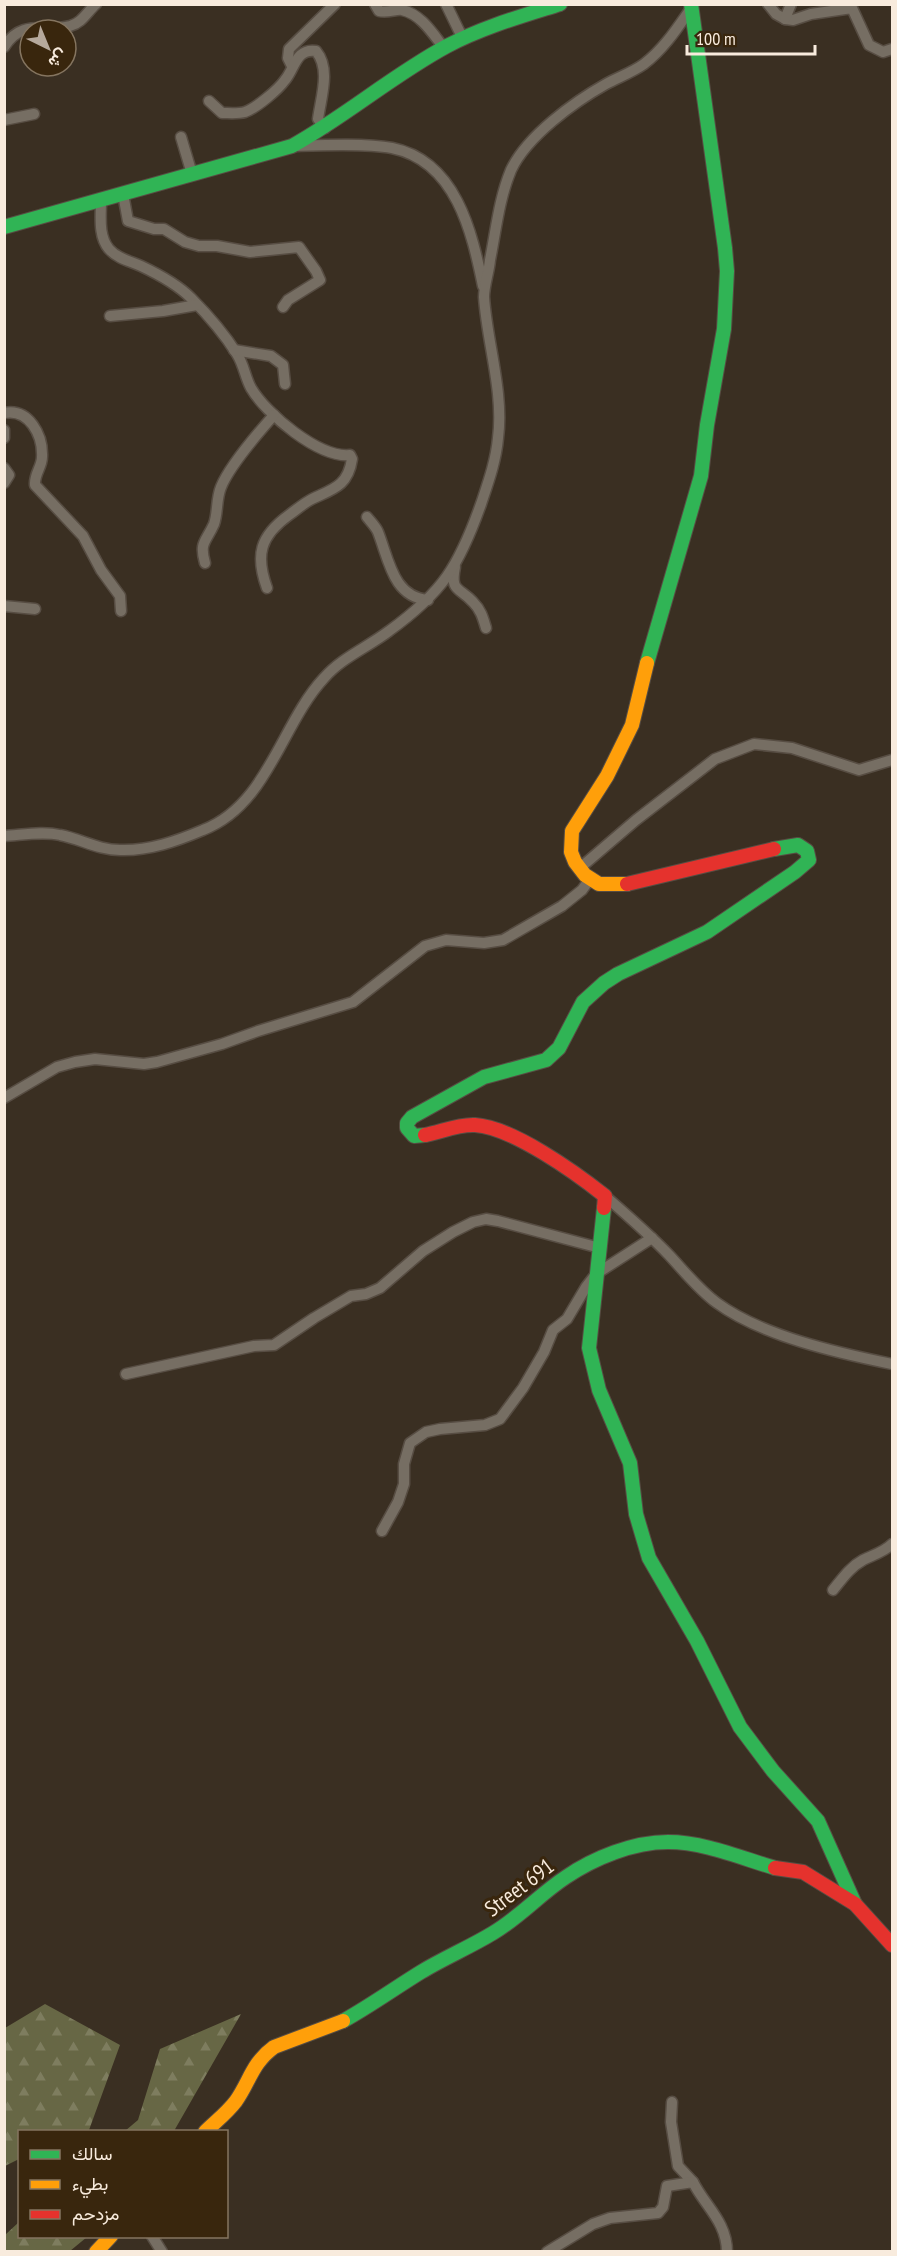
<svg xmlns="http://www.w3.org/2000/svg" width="897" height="2256" font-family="'PT Sans Narrow',Vazirmatn,sans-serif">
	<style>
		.forest { fill: url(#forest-firs) }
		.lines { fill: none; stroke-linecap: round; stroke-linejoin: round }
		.street-casing { stroke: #574d43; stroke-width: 13 }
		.fast-casing { stroke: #574d43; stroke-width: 16 }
		.slow-casing { stroke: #574d43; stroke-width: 16 }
		.jam-casing { stroke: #574d43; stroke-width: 16 }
		.street { stroke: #766e63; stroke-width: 10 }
		.fast { stroke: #30b455; stroke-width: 14 }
		.slow { stroke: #ff9f0a; stroke-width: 14 }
		.jam { stroke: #e5322d; stroke-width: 14 }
		.labels { text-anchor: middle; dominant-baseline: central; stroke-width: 6; stroke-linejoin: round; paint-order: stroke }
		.street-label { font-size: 22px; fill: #f8ebdd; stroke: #39260d }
	</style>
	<defs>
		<pattern id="forest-firs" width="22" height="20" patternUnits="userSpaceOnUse" patternTransform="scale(1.5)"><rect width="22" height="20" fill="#676745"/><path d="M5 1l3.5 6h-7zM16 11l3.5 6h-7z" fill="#7e7d5f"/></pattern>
	</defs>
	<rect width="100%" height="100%" fill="#3a2f22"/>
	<g class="forest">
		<path d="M45 2004 120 2045 89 2130 20 2132 19 2159 5 2166V2028Z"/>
		<path d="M241 2014 174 2131H125L138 2120 160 2049Z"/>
		<path d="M19 2222 20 2236 87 2237 70 2251H5V2235Z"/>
	</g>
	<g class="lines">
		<defs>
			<g id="street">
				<path d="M375 4 379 11C388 13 396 9 402 10 421 14 433 34 444 48"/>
				<path d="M446 4 463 39"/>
				<path d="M768 4 776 14 785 19 793 20 811 14 852 8 869 45 883 52 892 49"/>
				<path d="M785 19 791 4"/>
				<path d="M4 47C22 18 45 33 70 26 82 23 87 12 96 4"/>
				<path d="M292 66 288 58 289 49 335 4"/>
				<path d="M209 101 222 113C229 113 238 114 245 112 256 108 278 90 285 80 295 68 296 48 316 51 331 69 321 97 318 119L325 128"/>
				<path d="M4 120 34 114"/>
				<path d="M181 137 192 174"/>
				<path d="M296 146C323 145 366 143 392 148 456 161 472 232 483 286"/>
				<path d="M123 194 128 221 154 229H164L185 242 199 246H217L250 252 299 247 316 271 320 280 288 300 283 307"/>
				<path d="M101 200C101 216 98 236 109 249 118 259 130 261 141 266 158 274 177 284 191 298 207 314 225 335 237 354 244 365 245 377 251 388 266 414 319 458 350 455L352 459C348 486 333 489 312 499 304 503 296 510 289 515 260 536 255 555 267 588"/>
				<path d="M110 316 163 311 197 305"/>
				<path d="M234 350 271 356 283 365 285 384"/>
				<path d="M4 413C29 408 43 435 42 457 42 467 34 474 35 485L83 536 101 570 120 596 121 611"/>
				<path d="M4 430V438"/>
				<path d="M4 468 9 475 4 483"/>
				<path d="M367 517C371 522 376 527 378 532 389 560 393 597 428 600"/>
				<path d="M205 563C199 542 206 542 214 524 218 513 216 499 221 487 230 465 258 433 274 415"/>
				<path d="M455 567C450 592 459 587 473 602 481 610 483 618 486 628"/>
				<path d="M4 606 35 609"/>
				<path d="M4 836C22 835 43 831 60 835 81 839 98 850 120 850 149 851 177 841 203 830 268 805 281 724 324 678 341 658 368 647 389 631 443 592 459 566 481 504 488 483 496 461 498 438 504 392 487 343 484 297 484 285 489 272 490 260 496 230 499 199 511 170 527 136 574 102 606 84 619 77 633 72 644 64 664 49 678 27 692 7"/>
				<path d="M580 868 636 820 715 759 754 744 792 748 859 770 892 760"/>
				<path d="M4 1098 57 1067 75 1062 95 1059 144 1064 157 1062 222 1044 258 1031 353 1002 425 946 446 940 484 943 503 940 562 906 582 890 590 879"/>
				<path d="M605 1196C627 1215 649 1234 669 1255 684 1271 699 1290 717 1303 762 1336 838 1353 892 1364"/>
				<path d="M126 1374 254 1346 274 1345 314 1318 351 1296 366 1294 380 1288 423 1251 453 1232 473 1222 486 1219 498 1221 600 1248"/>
				<path d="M382 1531 398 1502 404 1484V1464L410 1443 426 1432 440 1429 485 1425 500 1419 523 1388 544 1352 553 1330 567 1319 586 1287 596 1274 652 1238"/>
				<path d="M833 1590C842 1579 850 1567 863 1560 873 1555 884 1552 892 1544"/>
				<path d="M672 2102 671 2122 678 2166 693 2182"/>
				<path d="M152 2236 162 2252"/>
				<path d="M547 2252 593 2224 610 2218 658 2213 663 2207 667 2186 693 2182C705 2206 727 2222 727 2252"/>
			</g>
			<g id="fast">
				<path d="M4 227 292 146C346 116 393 75 447 46 483 27 522 16 560 4"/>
				<path d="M647 663 701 476 707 425 724 329 727 271 725 248 691 4"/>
				<path d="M425 1135 414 1136 407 1128V1123L412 1117 484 1077 546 1060 559 1048 583 1002 604 983 618 974 707 932 795 872 809 860 807 851 798 845 774 849"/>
				<path d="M604 1208 589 1348 599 1390 630 1463 636 1514 649 1558 697 1641 740 1727 773 1771 818 1821 855 1904"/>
				<path d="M343 2021C370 2006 395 1988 421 1972 444 1958 470 1947 493 1933 520 1917 540 1894 566 1877 594 1858 633 1842 668 1842 704 1842 741 1858 775 1868"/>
			</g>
			<g id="slow">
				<path d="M627 884H599L585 875 575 862 571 852 572 831 607 776 632 725 647 663"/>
				<path d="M205 2132C215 2122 227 2113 236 2101 250 2081 252 2063 274 2047L343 2021"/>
				<path d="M96 2252 111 2236"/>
			</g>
			<g id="jam">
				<path d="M627 884 774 849"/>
				<path d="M425 1135C441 1132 458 1124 475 1125 512 1127 576 1173 605 1196L604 1208"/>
				<path d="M775 1868 803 1872 855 1904 892 1945"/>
			</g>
		</defs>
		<use href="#street" class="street-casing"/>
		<use href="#fast" class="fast-casing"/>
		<use href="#slow" class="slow-casing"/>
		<use href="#jam" class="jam-casing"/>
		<use href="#street" class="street"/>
		<use href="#fast" class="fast"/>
		<use href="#slow" class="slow"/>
		<use href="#jam" class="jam"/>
	</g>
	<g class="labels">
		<g class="street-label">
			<text transform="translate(519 1887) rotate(-37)">Street 691</text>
		</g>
	</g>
	<rect width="897" height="2256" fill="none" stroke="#f8ebdd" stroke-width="12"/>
	<rect x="18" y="2130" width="210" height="108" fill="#39260d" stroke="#857560" stroke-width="1.5"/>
	<rect x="30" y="2150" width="30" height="9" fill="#30b455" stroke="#857560" stroke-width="1.5"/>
	<text x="72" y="2160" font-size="18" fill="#f8ebdd">سالك</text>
	<rect x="30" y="2180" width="30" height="9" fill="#ff9f0a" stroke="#857560" stroke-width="1.5"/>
	<text x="72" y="2190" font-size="18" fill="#f8ebdd">بطيء</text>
	<rect x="30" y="2210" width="30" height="9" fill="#e5322d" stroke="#857560" stroke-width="1.5"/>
	<text x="72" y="2220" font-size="18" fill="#f8ebdd">مزدحم</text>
	<g transform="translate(48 48) rotate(137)"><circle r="28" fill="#39260d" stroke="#857560" stroke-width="1.5"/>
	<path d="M0-4.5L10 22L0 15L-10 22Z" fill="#b6a99c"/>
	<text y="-9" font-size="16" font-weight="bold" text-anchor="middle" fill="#f8ebdd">ش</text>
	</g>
	<path d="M687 45v9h128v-9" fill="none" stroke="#f8ebdd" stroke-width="3"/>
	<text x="696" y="45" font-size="18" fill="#f8ebdd" stroke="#39260d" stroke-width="4.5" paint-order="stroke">100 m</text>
</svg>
